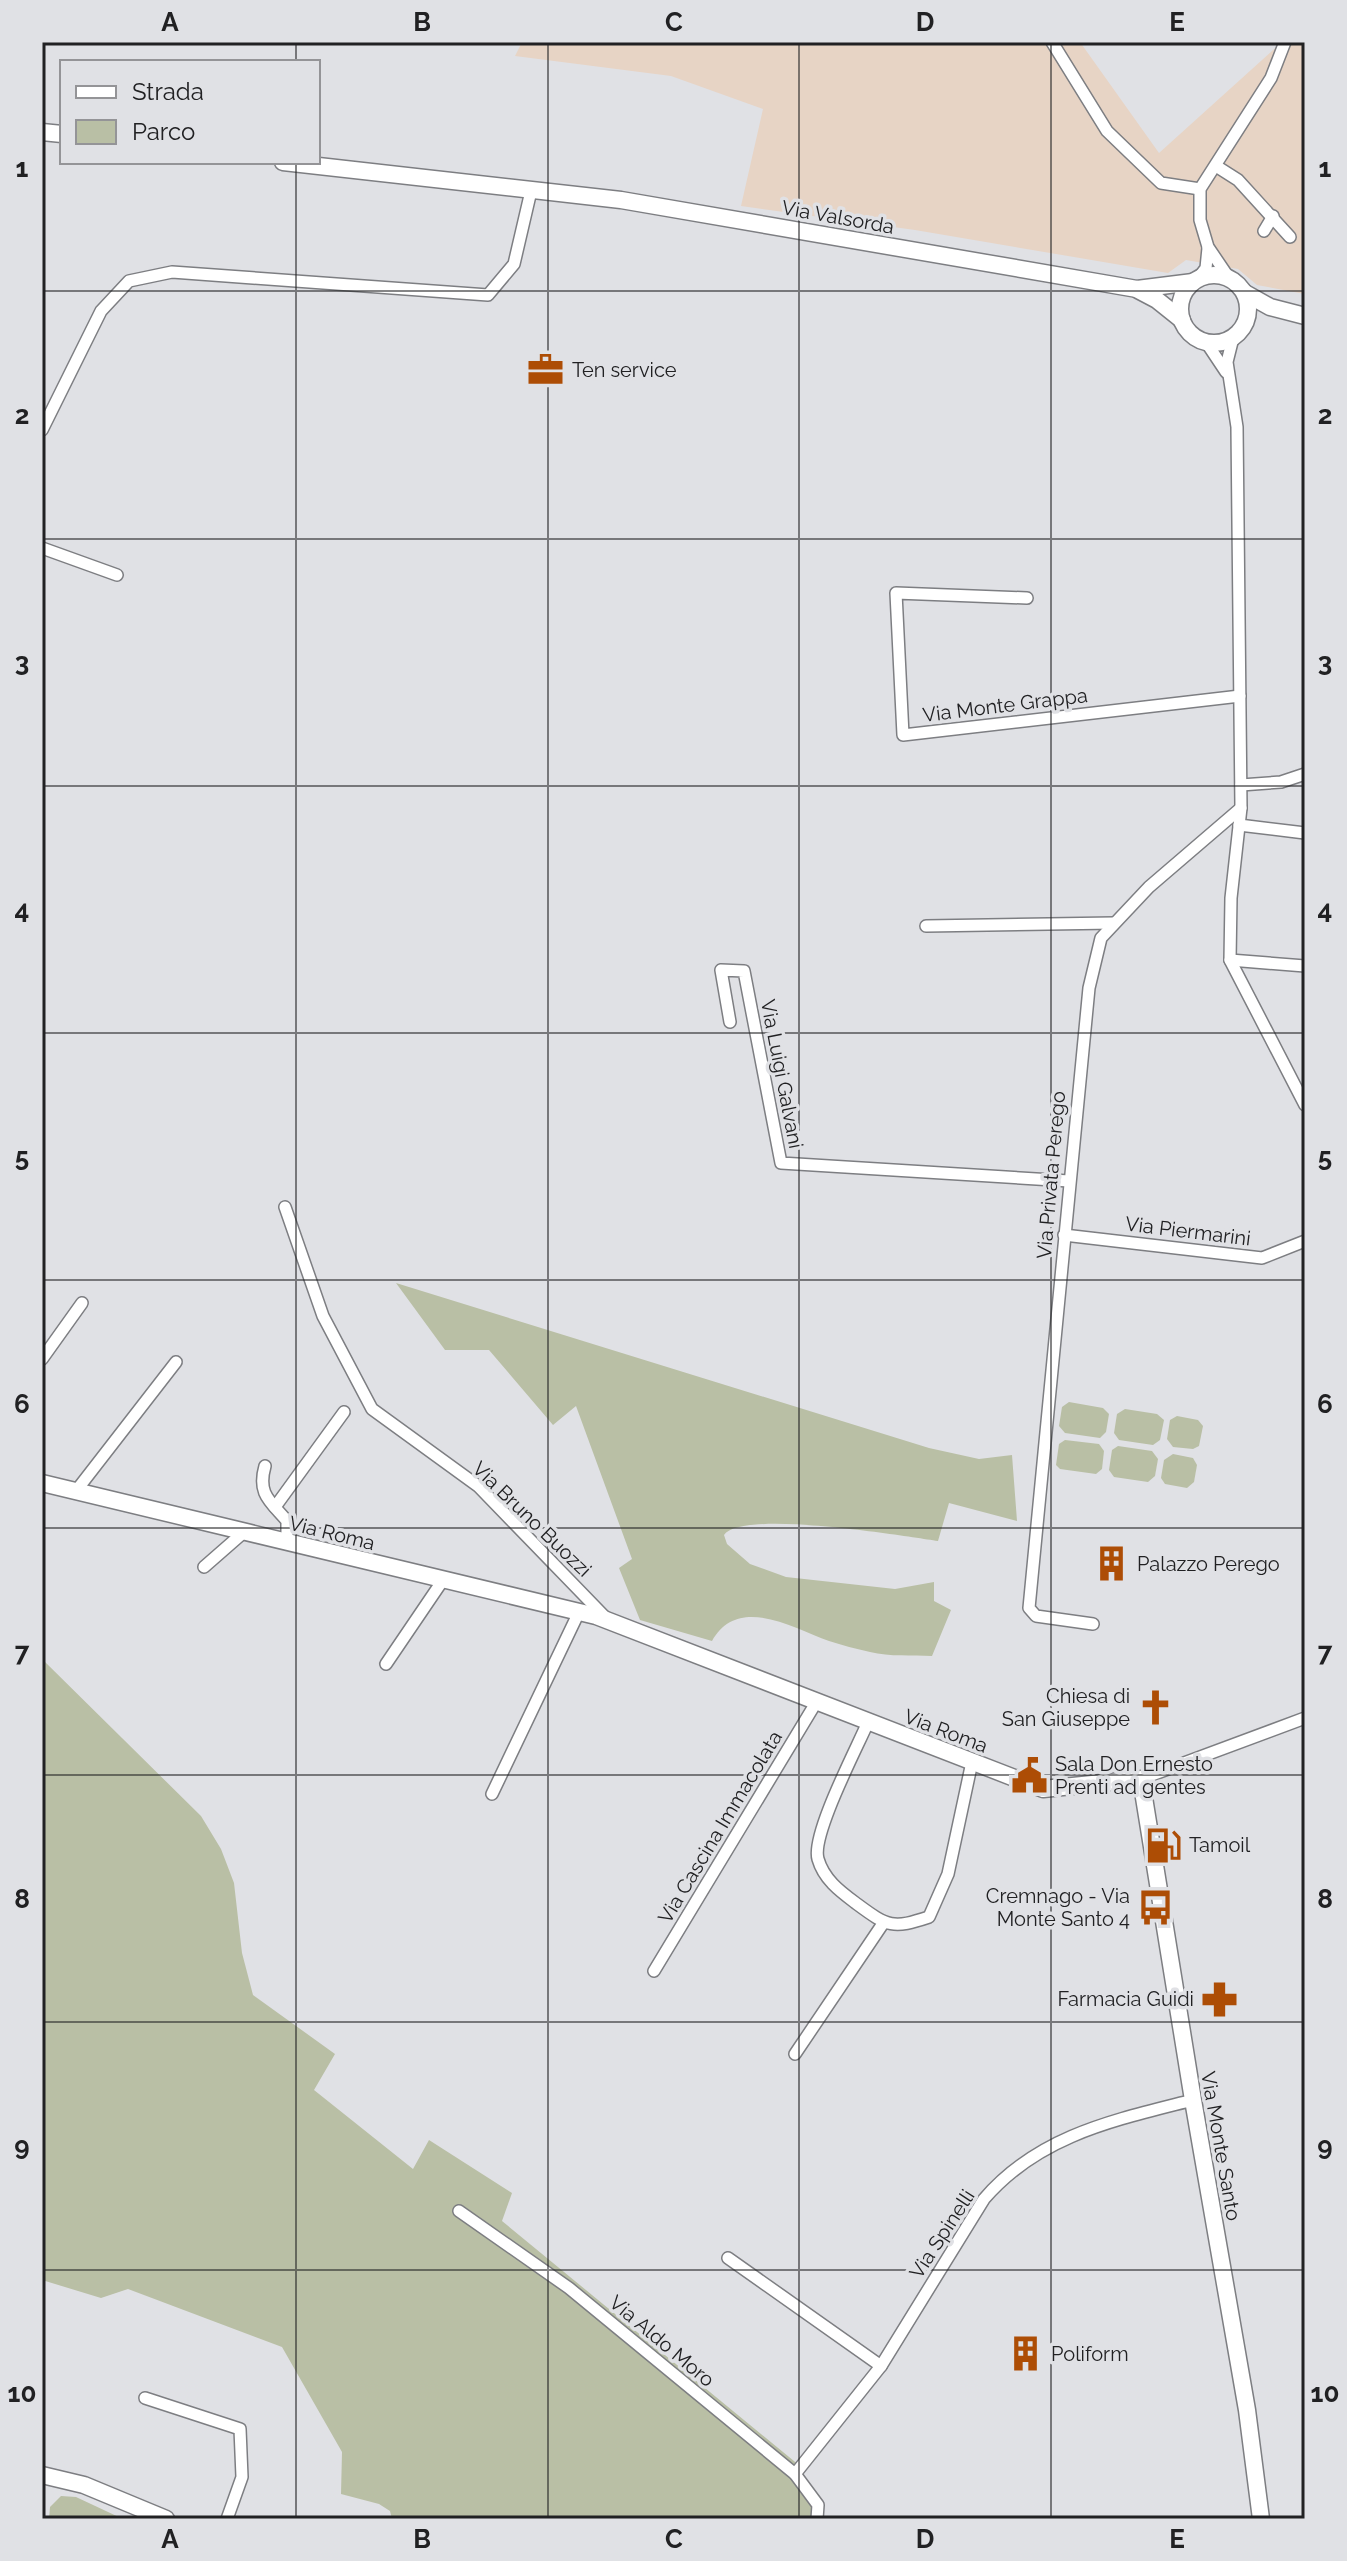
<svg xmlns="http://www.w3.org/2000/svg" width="1347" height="2561" font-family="Raleway,sans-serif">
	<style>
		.industrial { fill: #e7d4c5 }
		.green { fill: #b9bfa5 }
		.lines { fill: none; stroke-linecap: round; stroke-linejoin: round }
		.street-casing { stroke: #7d7e82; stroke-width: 14 }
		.secondary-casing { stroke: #7d7e82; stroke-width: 19 }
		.street { stroke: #fff; stroke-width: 11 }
		.secondary { stroke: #fff; stroke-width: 16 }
		.grid { fill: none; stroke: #212123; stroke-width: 2; stroke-opacity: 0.55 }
		.labels { text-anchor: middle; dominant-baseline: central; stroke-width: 7; stroke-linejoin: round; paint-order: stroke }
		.street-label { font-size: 20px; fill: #212123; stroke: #e0e1e5 }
		.poi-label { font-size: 20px; fill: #212123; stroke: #e0e1e5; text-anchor: start }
		.neatline { fill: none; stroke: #212123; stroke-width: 3 }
		.grid-label { font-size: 26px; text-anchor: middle; font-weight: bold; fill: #212123 }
	</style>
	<rect width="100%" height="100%" fill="#e0e1e5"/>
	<path class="industrial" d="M522 42H1080L1159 153 1282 42H1305V294L1257 285 1238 269 1186 260 1168 273 915 230 741 206 763 109 671 76 515 56Z"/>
	<g class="green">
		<path d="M396 1283 929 1448 979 1459 1012 1455 1017 1521 949 1503 938 1541C904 1536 741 1509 724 1535L727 1544 750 1564 786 1577 895 1589 934 1582V1601L951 1610 932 1656C912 1655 890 1657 870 1652 856 1649 842 1645 829 1641 793 1628 738 1594 712 1641L640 1620 619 1568 632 1559 576 1406 553 1425 489 1350H445Z"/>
		<path d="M1069 1402 1103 1408 1109 1414 1106 1432 1100 1438 1065 1433 1059 1426 1062 1407Z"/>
		<path d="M1125 1409 1157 1414 1164 1420 1160 1440 1153 1445 1119 1440 1114 1433 1117 1414Z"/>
		<path d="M1177 1416 1198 1420 1203 1426 1199 1446 1193 1449 1173 1447 1167 1439 1170 1420Z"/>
		<path d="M1065 1440 1099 1444 1104 1451 1102 1469 1096 1474 1060 1469 1056 1465 1059 1444Z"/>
		<path d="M1118 1446 1152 1451 1158 1459 1155 1476 1148 1482 1114 1477 1109 1470 1112 1450Z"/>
		<path d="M1173 1454 1193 1458 1197 1465 1194 1482 1187 1488 1165 1484 1161 1478 1164 1460Z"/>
		<path d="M42 1659 201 1816 221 1849 234 1883 242 1953 253 1995 335 2054 314 2090 413 2169 429 2140 512 2193 502 2221 800 2466 817 2519H392L390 2511 379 2504 341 2494 342 2452 282 2347 128 2289 101 2298 42 2280Z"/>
		<path d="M61 2496 76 2497 123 2519H49L50 2507Z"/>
	</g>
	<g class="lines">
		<defs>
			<g id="street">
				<path d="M1052 42 1107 131 1161 183 1200 189"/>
				<path d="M1216 166 1238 180 1290 237"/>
				<path d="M1264 231 1273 216"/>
				<path d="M1229 278 1208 247 1200 220V189L1271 78 1285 42"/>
				<path d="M1196 281 1206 268 1208 248"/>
				<path d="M1233 338 1227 362 1237 427 1241 808 1231 898 1230 960 1305 1105"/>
				<path d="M1206 342 1226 372"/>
				<path d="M42 430 101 311 129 281 172 272 488 295 514 264 531 191"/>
				<path d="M42 548 117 575"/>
				<path d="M1027 598 896 593 903 735 1240 696"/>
				<path d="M1241 785 1281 782 1305 774"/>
				<path d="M1239 825 1305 833"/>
				<path d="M926 926 1114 923"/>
				<path d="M1230 960 1305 966"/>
				<path d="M730 1022 721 970 744 971 781 1163 1069 1181"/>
				<path d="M285 1207 323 1316 372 1409 478 1486 605 1617"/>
				<path d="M1064 1235 1262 1258 1305 1241"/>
				<path d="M42 1359 82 1303"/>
				<path d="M265 1466C257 1494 270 1501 287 1521V1542"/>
				<path d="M76 1491 176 1362"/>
				<path d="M275 1507 344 1412"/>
				<path d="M204 1567 244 1532"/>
				<path d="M1093 1624 1036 1616 1029 1608 1089 988 1101 938 1149 887 1241 808"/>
				<path d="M386 1664 443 1580"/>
				<path d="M868 1722C857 1748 811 1835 818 1859 824 1880 841 1892 857 1904 888 1927 893 1929 929 1917L948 1874 972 1762"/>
				<path d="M1141 1779 1305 1718"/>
				<path d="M492 1794 579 1612"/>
				<path d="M654 1971 817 1701"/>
				<path d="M795 2054 884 1922"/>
				<path d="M459 2211 569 2288 795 2474 818 2505 817 2519"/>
				<path d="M728 2258 881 2366"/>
				<path d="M145 2398 240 2429 242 2477 227 2519"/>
				<path d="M795 2474 881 2366 984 2199C1039 2135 1115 2120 1193 2100"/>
			</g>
			<g id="secondary">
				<path d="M42 132 62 134"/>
				<path d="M283 162 621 200 1137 289 1193 282"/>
				<circle cx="1214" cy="309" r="34"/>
				<path d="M1138 290 1157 300 1182 320"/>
				<path d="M1245 293 1270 307 1305 316"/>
				<path d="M42 1483 596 1616 1043 1789 1141 1779 1193 2100 1247 2410 1261 2519"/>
				<path d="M42 2475 84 2485 166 2519"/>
			</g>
		</defs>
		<use href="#street" class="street-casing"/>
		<use href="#secondary" class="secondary-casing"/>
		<use href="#street" class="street"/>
		<use href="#secondary" class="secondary"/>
	</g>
	<path class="grid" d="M296 42V62M548 42V2519M799 42V2519M1051 42V2519M296 162V2519M42 291H1305M42 539H1305M42 786H1305M42 1033H1305M42 1280H1305M42 1528H1305M42 1775H1305M42 2022H1305M42 2270H1305"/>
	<defs>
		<symbol id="office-bare" viewBox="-9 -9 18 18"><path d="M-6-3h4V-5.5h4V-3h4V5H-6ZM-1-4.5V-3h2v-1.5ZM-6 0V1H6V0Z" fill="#ad4d05" stroke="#e0e1e5" stroke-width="2.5" paint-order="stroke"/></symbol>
		<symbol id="building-bare" viewBox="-9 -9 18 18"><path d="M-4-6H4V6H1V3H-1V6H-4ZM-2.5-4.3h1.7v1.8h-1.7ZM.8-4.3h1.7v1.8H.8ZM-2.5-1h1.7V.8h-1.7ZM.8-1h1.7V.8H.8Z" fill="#ad4d05" stroke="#e0e1e5" stroke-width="2.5" paint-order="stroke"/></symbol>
		<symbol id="church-bare" viewBox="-9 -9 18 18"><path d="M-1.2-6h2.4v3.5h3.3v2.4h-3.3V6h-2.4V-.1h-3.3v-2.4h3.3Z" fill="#ad4d05" stroke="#e0e1e5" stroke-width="2.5" paint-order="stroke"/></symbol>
		<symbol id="civic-bare" viewBox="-9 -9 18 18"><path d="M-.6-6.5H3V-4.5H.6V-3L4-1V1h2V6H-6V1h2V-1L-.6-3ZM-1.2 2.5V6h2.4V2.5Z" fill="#ad4d05" stroke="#e0e1e5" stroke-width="2.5" paint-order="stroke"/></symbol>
		<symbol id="fuel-bare" viewBox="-9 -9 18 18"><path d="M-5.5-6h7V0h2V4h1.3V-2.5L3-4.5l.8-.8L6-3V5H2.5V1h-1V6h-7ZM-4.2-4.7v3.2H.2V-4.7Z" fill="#ad4d05" stroke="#e0e1e5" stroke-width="2.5" paint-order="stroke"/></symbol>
		<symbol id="bus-bare" viewBox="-9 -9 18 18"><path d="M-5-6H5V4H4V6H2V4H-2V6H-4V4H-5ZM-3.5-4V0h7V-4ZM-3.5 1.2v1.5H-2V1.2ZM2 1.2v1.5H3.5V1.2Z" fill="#ad4d05" stroke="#e0e1e5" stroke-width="2.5" paint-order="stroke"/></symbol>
		<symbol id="pharmacy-bare" viewBox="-9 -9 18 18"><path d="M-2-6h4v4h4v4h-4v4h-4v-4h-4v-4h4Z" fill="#ad4d05" stroke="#e0e1e5" stroke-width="2.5" paint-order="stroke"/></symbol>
	</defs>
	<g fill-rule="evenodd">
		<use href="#office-bare" x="520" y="344" width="51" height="51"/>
		<use href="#building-bare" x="1086" y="1538" width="51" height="51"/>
		<use href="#church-bare" x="1130" y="1682" width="51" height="51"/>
		<use href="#civic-bare" x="1004" y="1750" width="51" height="51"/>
		<use href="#fuel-bare" x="1138" y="1820" width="51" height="51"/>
		<use href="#bus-bare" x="1130" y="1882" width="51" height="51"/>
		<use href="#pharmacy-bare" x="1194" y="1974" width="51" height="51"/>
		<use href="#building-bare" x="1000" y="2328" width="51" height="51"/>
	</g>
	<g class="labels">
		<g class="street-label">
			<text transform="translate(838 217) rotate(10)">Via Valsorda</text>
			<text transform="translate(1005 705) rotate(-7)">Via Monte Grappa</text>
			<text transform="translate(782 1074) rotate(79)">Via Luigi Galvani</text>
			<text transform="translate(1051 1175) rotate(-85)">Via Privata Perego</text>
			<text transform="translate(1188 1231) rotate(7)">Via Piermarini</text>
			<text transform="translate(532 1519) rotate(44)">Via Bruno Buozzi</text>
			<text transform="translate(332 1533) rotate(14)">Via Roma</text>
			<text transform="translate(946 1731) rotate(21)">Via Roma</text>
			<text transform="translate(720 1827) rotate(-59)">Via Cascina Immacolata</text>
			<text transform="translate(1221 2146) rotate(80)">Via Monte Santo</text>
			<text transform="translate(942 2234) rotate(-57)">Via Spinelli</text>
			<text transform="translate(662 2341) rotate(40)">Via Aldo Moro</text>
		</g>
		<g class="poi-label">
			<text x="572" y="370">Ten service</text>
			<text x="1137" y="1564">Palazzo Perego</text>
			<text x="1130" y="1696" text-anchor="end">Chiesa di<tspan x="1130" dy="23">San Giuseppe</tspan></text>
			<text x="1055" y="1764">Sala Don Ernesto<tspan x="1055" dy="23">Prenti ad gentes</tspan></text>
			<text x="1189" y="1845">Tamoil</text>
			<text x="1130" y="1896" text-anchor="end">Cremnago - Via<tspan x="1130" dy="23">Monte Santo 4</tspan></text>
			<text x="1194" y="1999" text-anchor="end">Farmacia Guidi</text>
			<text x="1051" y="2354">Poliform</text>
		</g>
	</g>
	<rect width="1347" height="2561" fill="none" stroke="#e0e1e5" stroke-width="88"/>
	<rect x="60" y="60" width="260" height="104" fill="#e0e1e5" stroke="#949497" stroke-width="2"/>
	<rect x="76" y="86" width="40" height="12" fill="#ffffff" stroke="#949497" stroke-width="2"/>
	<text x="132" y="100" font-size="24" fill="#212123">Strada</text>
	<rect x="76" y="120" width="40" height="24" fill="#b9bfa5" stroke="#949497" stroke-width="2"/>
	<text x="132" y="140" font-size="24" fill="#212123">Parco</text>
	<rect x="44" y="44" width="1259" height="2473" class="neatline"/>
	<g class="grid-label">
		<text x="170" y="31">A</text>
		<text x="422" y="31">B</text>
		<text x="674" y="31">C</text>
		<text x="925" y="31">D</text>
		<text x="1177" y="31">E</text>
		<text x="22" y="177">1</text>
		<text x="1325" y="177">1</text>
		<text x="22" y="424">2</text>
		<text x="1325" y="424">2</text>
		<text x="22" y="671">3</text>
		<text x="1325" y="671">3</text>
		<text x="22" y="919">4</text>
		<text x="1325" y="919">4</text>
		<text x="22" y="1166">5</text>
		<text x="1325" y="1166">5</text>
		<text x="22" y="1413">6</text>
		<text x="1325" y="1413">6</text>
		<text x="22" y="1661">7</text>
		<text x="1325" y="1661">7</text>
		<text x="22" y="1908">8</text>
		<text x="1325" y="1908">8</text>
		<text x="22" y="2155">9</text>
		<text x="1325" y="2155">9</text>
		<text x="22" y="2402">10</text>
		<text x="1325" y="2402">10</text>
		<text x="170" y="2548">A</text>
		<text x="422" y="2548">B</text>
		<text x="674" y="2548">C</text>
		<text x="925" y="2548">D</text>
		<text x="1177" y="2548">E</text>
	</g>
</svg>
